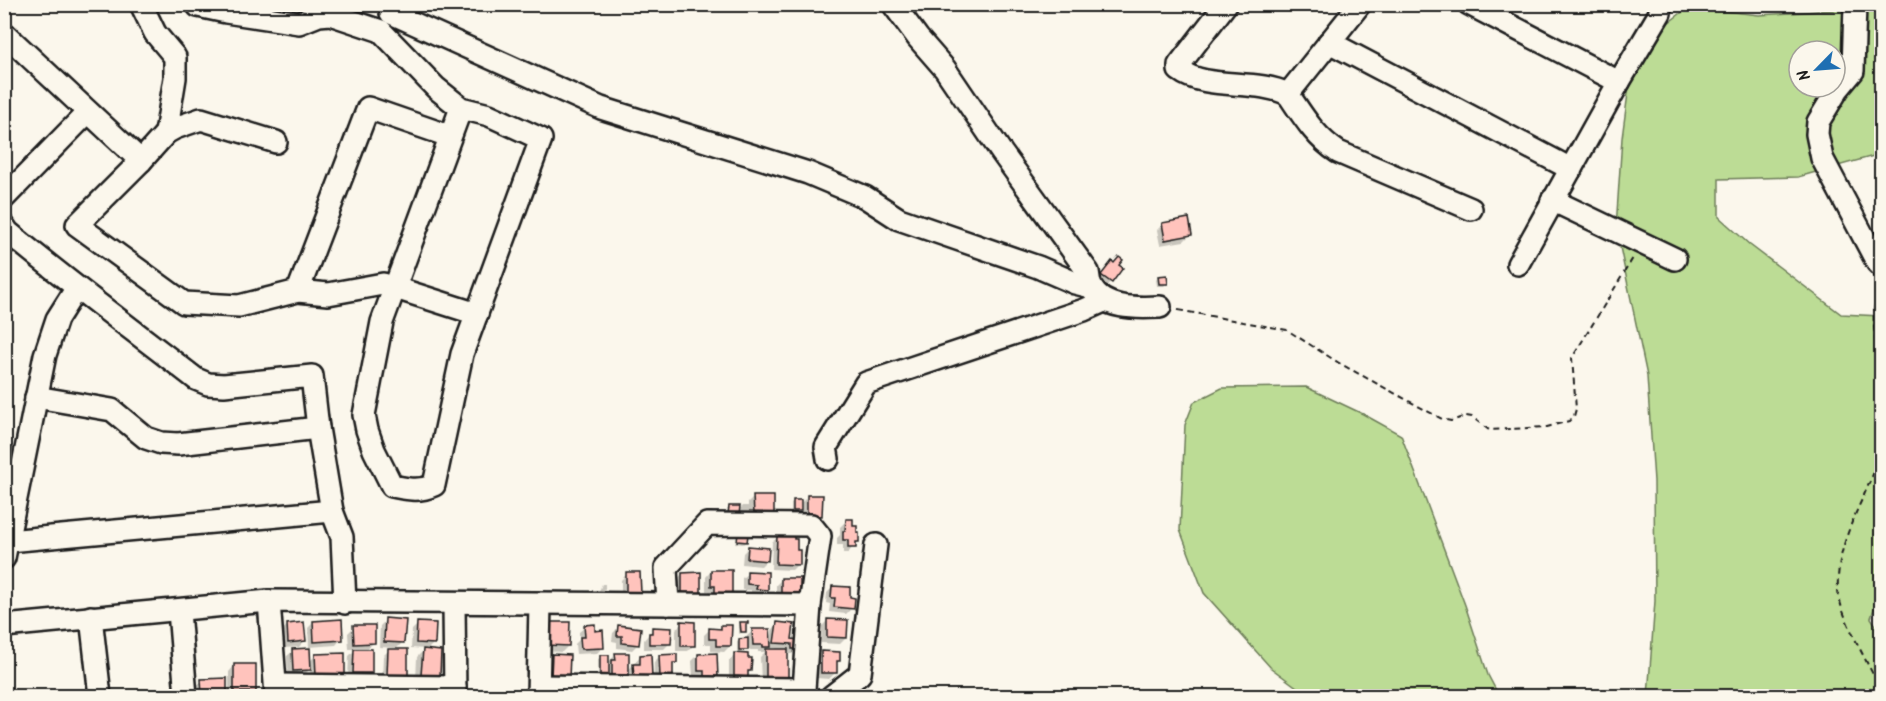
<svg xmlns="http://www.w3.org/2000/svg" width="1886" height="701" font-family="Kalam,sans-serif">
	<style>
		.green { fill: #bcdc95; stroke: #6c7c58; stroke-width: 1.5; fill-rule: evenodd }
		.shadow { fill: #0003; fill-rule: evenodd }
		.building { fill: #ffc3bc; stroke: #1c1c1c; stroke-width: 1.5 }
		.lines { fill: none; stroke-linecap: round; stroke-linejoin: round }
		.minor-casing { stroke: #1c1c1c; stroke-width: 26 }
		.path { stroke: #1c1c1c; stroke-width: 2; stroke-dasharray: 6 4.5; stroke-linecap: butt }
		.minor { stroke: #fbf7ec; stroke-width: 21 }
	</style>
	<rect width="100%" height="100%" fill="#fbf7ec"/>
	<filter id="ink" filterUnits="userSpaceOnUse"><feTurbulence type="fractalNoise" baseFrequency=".0167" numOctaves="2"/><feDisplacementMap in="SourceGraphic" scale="12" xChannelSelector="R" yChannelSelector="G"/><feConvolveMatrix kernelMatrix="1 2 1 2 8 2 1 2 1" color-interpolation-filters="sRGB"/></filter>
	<g filter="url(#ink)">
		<g class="green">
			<path d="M1834 5H1881V154L1798 177 1719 179V217L1750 245 1841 314 1881 316 1882 585 1871 618 1881 633V696H1648L1655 601 1654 481 1647 376 1616 228 1622 138 1634 49 1689 7 1759 15 1834 10ZM1799 51H1835V87H1799Z"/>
			<path d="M1306 387 1363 414 1401 435 1465 605 1488 675 1499 696H1309L1271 668 1204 593 1180 530 1185 425 1194 402 1222 388Z"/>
		</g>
		<g class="shadow">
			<path d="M1163 224 1190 235 1184 241 1160 245 1157 230Z"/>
			<path d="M1106 269H1121L1105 288 1097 282Z"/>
			<path d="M1158 277 1167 283 1164 286H1157L1156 280Z"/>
			<path d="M808 496 821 515 815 521 802 520V502Z"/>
			<path d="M754 497 772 512 767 518H748V512L744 516H741V512L736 517H727V510L729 508 738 511 743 506H748V503Z"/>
			<path d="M794 501 799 510 797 513H791V504Z"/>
			<path d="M846 521 858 541 848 553H843V545H837V538L840 535V527Z"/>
			<path d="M738 535 746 542 743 544 735 543Z"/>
			<path d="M778 537 798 564 792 570 771 569 772 542Z"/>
			<path d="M749 547 767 560 761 566 742 564 743 553Z"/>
			<path d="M711 571 730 596 709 601V591H706V577Z"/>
			<path d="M748 573 766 589 761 595H751V590H742V578Z"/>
			<path d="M627 574 639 593 633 598H621V580Z"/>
			<path d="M682 574H700L677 602V580Z"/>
			<path d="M782 579 798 592 792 598H776V585Z"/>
			<path d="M602 584H605V589L599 591Z"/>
			<path d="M833 587 848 598 852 608 846 614 829 612 830 604 826 603 827 593Z"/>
			<path d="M386 620 403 642 397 648 379 647 380 626Z"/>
			<path d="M828 620 846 638 840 644 821 643 822 626Z"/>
			<path d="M314 622 341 639 336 645 309 647 308 628Z"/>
			<path d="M552 623 568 646 562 652 540 651 547 628Z"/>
			<path d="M682 623 693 646 688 651H676V629Z"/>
			<path d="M741 623 745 631 739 634V626Z"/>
			<path d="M418 624 434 643 426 651 438 675 432 681 416 680 417 657 425 649 411 648 412 630Z"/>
			<path d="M778 624 798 648 792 654H787V678L781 684H761L760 657 765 652H758V650H748L747 648 744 652H737V642L740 640H747V636L753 631 770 640 772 630ZM768 648H776V651H765Z"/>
			<path d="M287 625 304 641 299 647 283 648 282 631Z"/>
			<path d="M722 626 730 646 724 652 711 651V644H704V635L710 629 718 630Z"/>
			<path d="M354 627 374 642 365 651 370 673 364 679 348 678 349 656 356 649H349L348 633Z"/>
			<path d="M585 627 594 632 603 647 597 653 576 654 575 644 579 640V632Z"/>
			<path d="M619 627 638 644 632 650 617 648V642L612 641 613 633Z"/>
			<path d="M653 629 670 643 664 649H644V640Z"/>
			<path d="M293 651 309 662 315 656 344 674 338 680 311 681 310 669 303 676H288L287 656Z"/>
			<path d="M388 651 406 675 400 681H382L383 656Z"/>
			<path d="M822 653 838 661 835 664V673L829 679 816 678V659Z"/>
			<path d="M616 654 627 672 640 656 650 677 629 683 628 673 622 680 598 681V659L601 657 608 663Z"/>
			<path d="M552 655 568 656 546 682 547 661Z"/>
			<path d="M698 655 711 683H699V676H693L692 661Z"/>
			<path d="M735 655 750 671 741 682 729 681V661Z"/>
			<path d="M660 656 676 662 672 667V676L666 681 654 682V662Z"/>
			<path d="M234 666 255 691 249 696H229V672Z"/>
			<path d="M225 680 226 696H196V686L202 681Z"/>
		</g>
		<g class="building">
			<path d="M1189 218 1192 235 1165 240 1162 223Z"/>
			<path d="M1119 257 1123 260 1119 265 1123 268 1112 283 1101 275 1112 261 1114 263Z"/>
			<path d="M1167 275 1168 284H1159L1158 276Z"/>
			<path d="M807 495H823L822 516 807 515Z"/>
			<path d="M753 496H774V513H754Z"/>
			<rect x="793" y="500" width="8" height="11"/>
			<path d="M729 506H740L739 515H728Z"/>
			<path d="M846 519H853V526H857V533H859V542H856V548H848V540H843V531H845Z"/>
			<path d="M738 534 748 535 747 542 737 541Z"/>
			<path d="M777 535 794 536V539H797V550H800V565L776 564Z"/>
			<path d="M748 546 769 548 768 561 747 559Z"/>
			<path d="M711 570H732V596H715V586H711Z"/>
			<path d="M747 571 768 572V590L756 589 757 585 747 584Z"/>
			<path d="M626 572H640L641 593H626Z"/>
			<path d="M701 572V597H682V573Z"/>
			<rect x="781" y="578" width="19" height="15"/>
			<path d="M832 586 850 587V597L855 598 854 609 834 607 835 598H831Z"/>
			<path d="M385 618 406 620 404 643 384 642Z"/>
			<path d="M342 619 343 640 314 642 313 621Z"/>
			<path d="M827 619 848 620 847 638 827 637Z"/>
			<path d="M681 621 695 622V646H681Z"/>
			<path d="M304 622 306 641 288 643 287 624Z"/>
			<path d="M417 622 436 623 435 644 416 643Z"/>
			<path d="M551 622H570L569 646 546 645V627H551Z"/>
			<path d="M740 622H748V624H746V632H741Z"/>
			<path d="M777 622 794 624 792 639 800 640V649H792V644L774 643Z"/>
			<path d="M595 624V631L603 630 604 648 581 649 580 637H585L584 625Z"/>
			<path d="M353 625H375V643L354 644Z"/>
			<path d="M618 625 641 628 639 645 622 643V636H617Z"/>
			<path d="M721 625H732L731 646H716V639H709V628L721 629Z"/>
			<path d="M652 627 672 628 671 644H649V633H652Z"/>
			<path d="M752 629H770L771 647H763V645H753Z"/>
			<path d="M748 638V650H739V639Z"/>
			<path d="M310 648 311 670 293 671 292 649Z"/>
			<path d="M354 649H372V673H353Z"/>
			<path d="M388 649H408V676L387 675Z"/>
			<path d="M423 649 441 651 440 676 421 675Z"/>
			<rect x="766" y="649" width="22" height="29"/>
			<path d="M821 651 840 652V661H837V673H821Z"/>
			<path d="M345 653V675L316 676 315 654Z"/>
			<path d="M615 653H629V675H612V660H616Z"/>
			<path d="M717 653 718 678H704V671H698V654Z"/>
			<path d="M734 653 748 654V658H752L751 671H748V677L734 676Z"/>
			<path d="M552 654 570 655 569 678 551 677Z"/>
			<path d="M651 654 652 677 634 678 633 664H640V655Z"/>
			<path d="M677 654V663H673V676L660 677 659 655Z"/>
			<rect x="600" y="655" width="9" height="24"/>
			<rect x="234" y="664" width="22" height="28"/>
			<path d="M227 678V696H202L201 679Z"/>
		</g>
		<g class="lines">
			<defs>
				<g id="minor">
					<path d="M141 4 155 33 175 57V78L166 133"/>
					<path d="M893 4 918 38 945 69 1002 153 1088 272C1089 276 1089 282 1091 286 1102 310 1138 308 1160 307"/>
					<path d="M1226 4 1179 65V70C1207 91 1255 78 1288 94"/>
					<path d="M1360 4 1288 94C1303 116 1315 137 1338 152L1471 209"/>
					<path d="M1469 4 1619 82"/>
					<path d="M1855 4 1853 71 1838 89 1818 122 1817 134 1822 158 1877 262 1882 267"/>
					<path d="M198 6 226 12 299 23 319 15 330 14 381 31 436 88 461 108 489 115 541 139 462 354 434 485C419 492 408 489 392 486L374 450 367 430 364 415 382 322 461 108"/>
					<path d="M391 13 601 108 808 173 865 197 899 219 1038 267 1075 283 1091 287"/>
					<path d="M4 33 141 161"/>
					<path d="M1329 42 1571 169"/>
					<path d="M276 142 201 119 175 128 166 133 141 161 77 225 184 303 239 306 298 291 328 294 383 284 477 314"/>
					<path d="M4 198 88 112"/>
					<path d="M1552 200 1675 259"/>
					<path d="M4 226 8 232C69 283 133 330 196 379L208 384 224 385 312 376 318 428 332 511 342 537 345 603"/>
					<path d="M1518 264 1619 82 1660 13V4"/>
					<path d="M298 291 368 108 449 136"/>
					<path d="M36 397 112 410 146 438 161 443 178 444 318 428"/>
					<path d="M828 459 826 447 866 383 1084 310 1104 301"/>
					<path d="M8 541 332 511"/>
					<path d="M4 558 45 355 57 319 76 289"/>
					<path d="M269 601 276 696"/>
					<path d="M454 604 455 696"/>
					<path d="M668 604 666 568 707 524 811 525 820 536 810 605 804 689 801 696"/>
					<path d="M179 611 186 696"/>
					<path d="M91 617 100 696"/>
					<path d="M4 626 269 601 810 605"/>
					<path d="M276 685 455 687"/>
					<path d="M539 686 804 689"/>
					<path d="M538 696 540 604"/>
					<path d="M832 696 860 674 876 545"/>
				</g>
			</defs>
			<use href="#minor" class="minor-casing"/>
			<g class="path">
				<path d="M1882 285C1870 309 1874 323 1876 347 1878 381 1885 418 1880 452 1877 467 1870 481 1864 495 1850 525 1836 557 1838 591 1840 616 1870 667 1882 692"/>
				<path d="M1178 310 1287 330 1339 363 1442 419 1451 421 1466 416 1472 417 1489 430 1547 427 1569 421 1574 416 1576 409 1572 358 1633 258"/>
			</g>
			<use href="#minor" class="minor"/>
		</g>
	</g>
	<rect width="1886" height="701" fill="none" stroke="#fbf7ec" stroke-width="24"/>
	<rect x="12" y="12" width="1862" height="677" fill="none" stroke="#1c1c1c" stroke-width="2" filter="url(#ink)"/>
	<g transform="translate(1817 69) rotate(245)"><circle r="28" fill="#fbf7ec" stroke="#a29f99" stroke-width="1.5"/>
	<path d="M0-4.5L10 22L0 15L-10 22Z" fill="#1f6fb2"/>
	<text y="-9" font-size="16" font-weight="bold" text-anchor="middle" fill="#1c1c1c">N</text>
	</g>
</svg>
